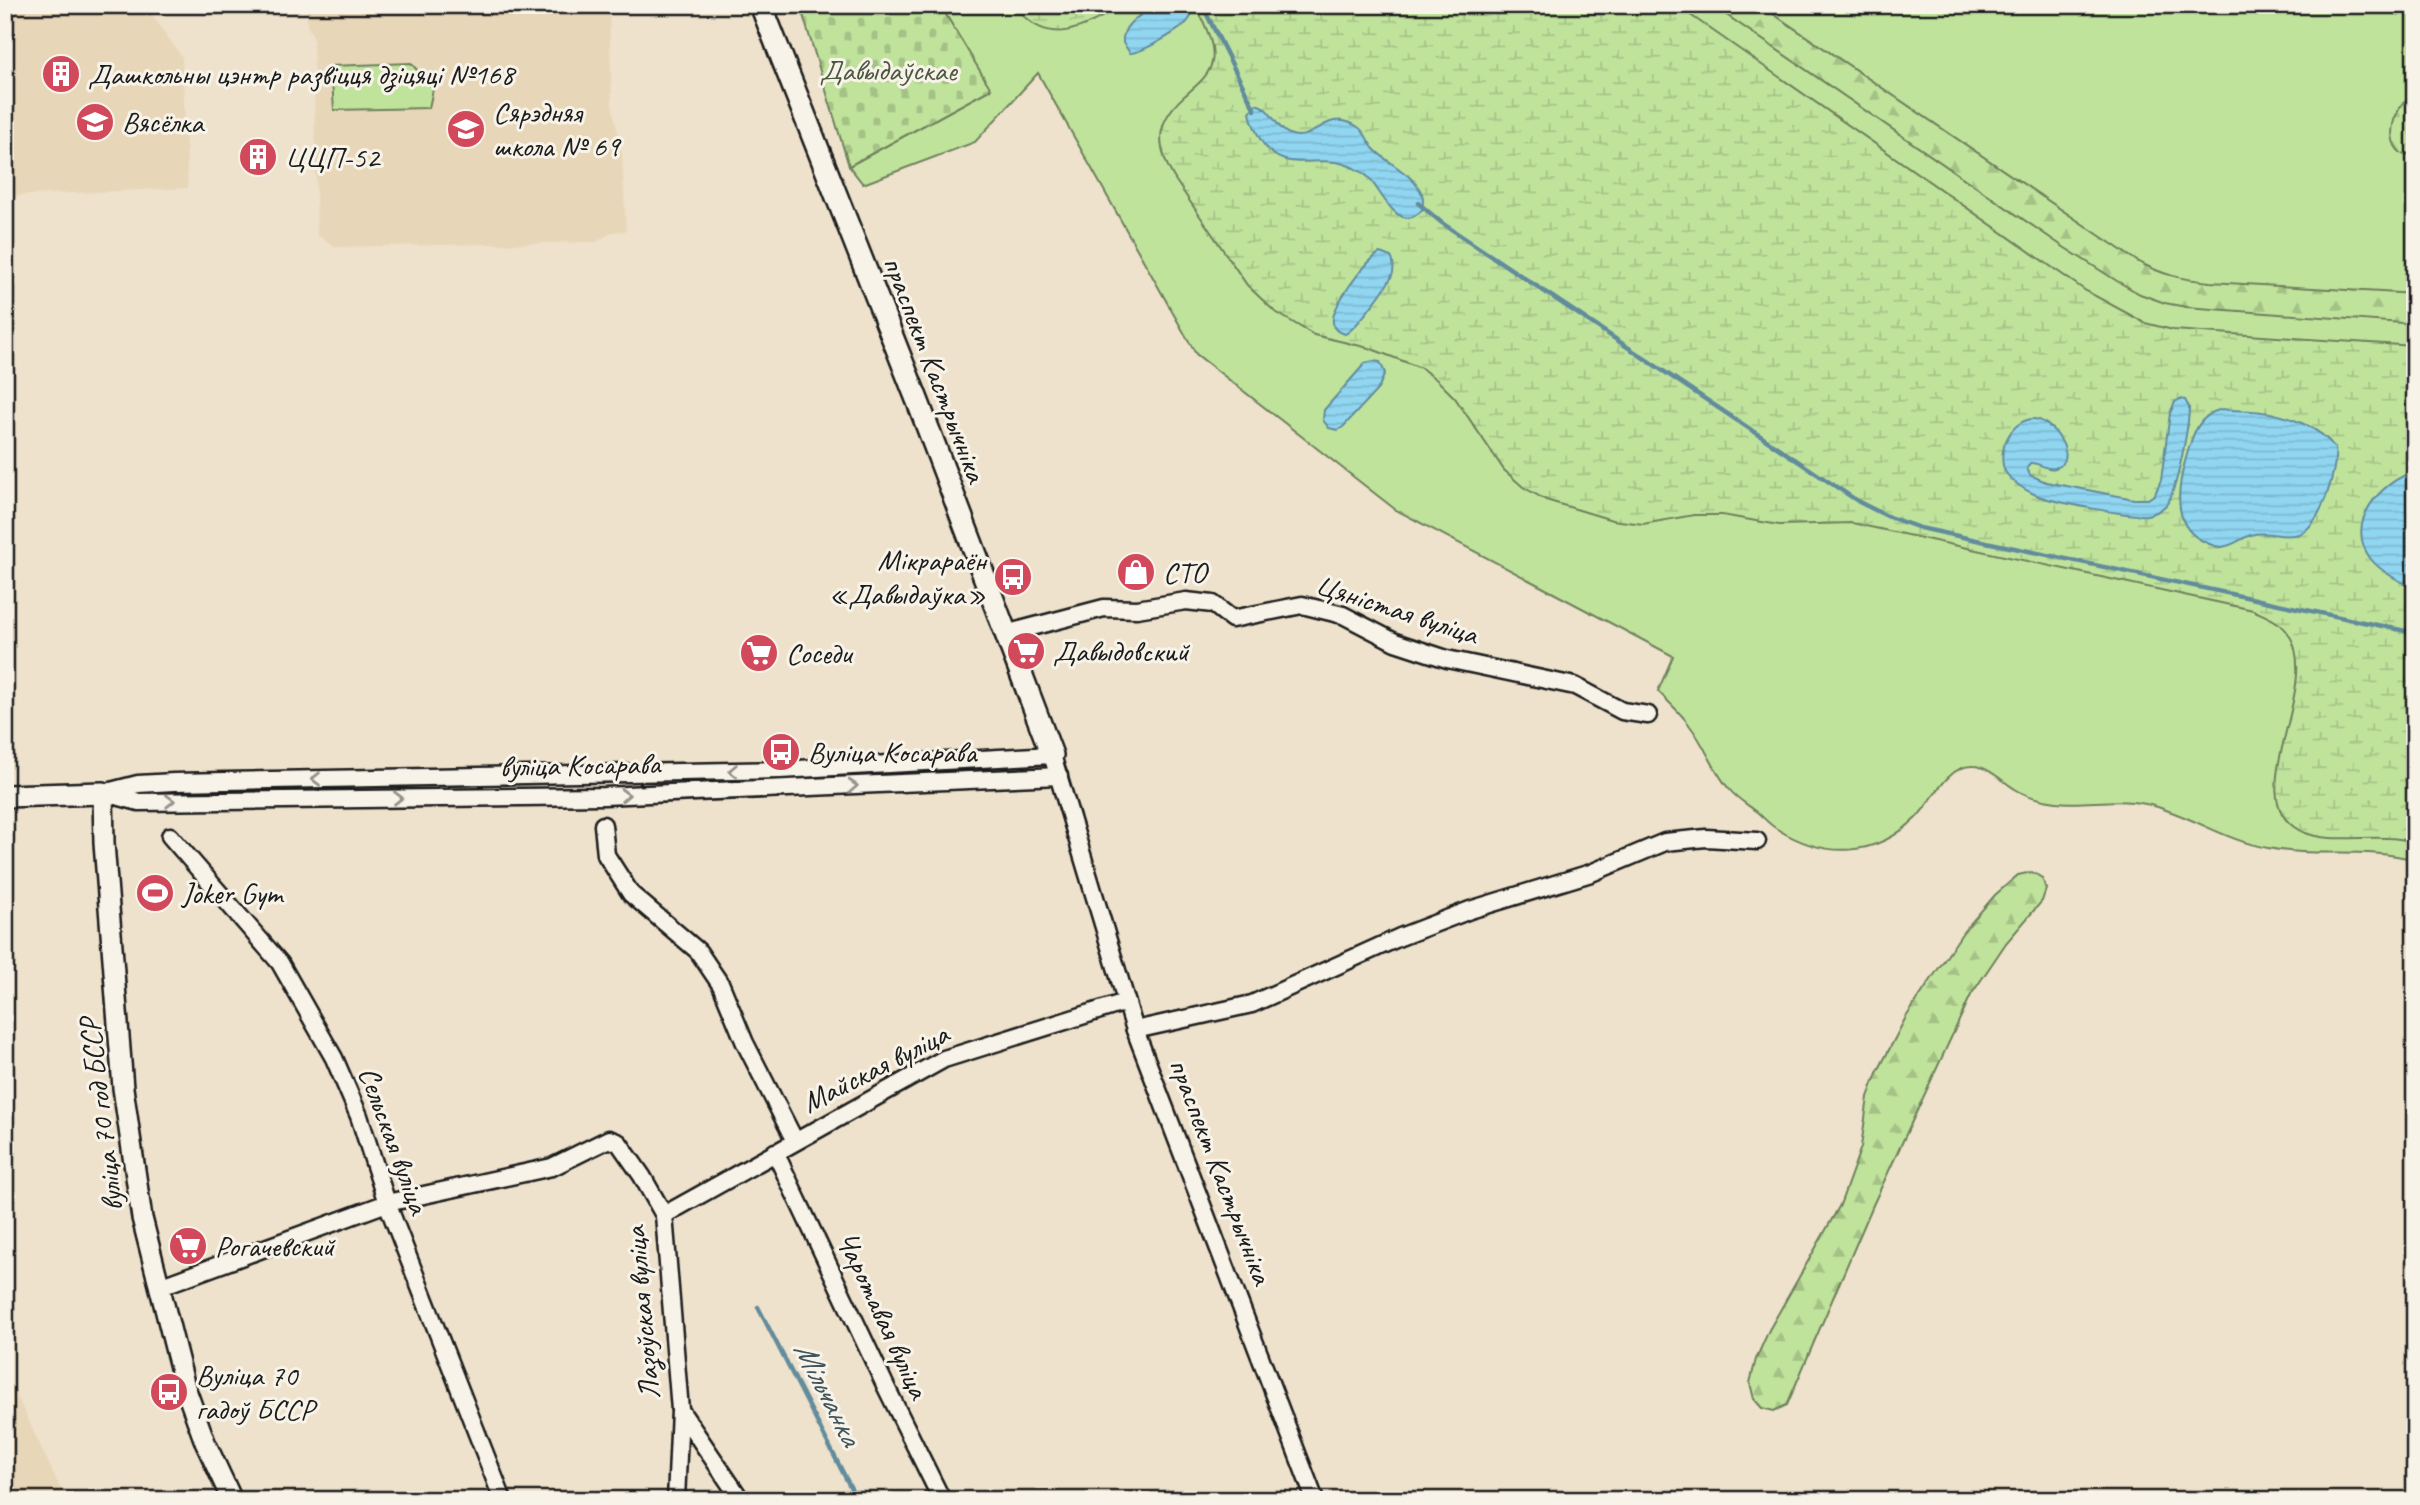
<svg xmlns="http://www.w3.org/2000/svg" width="2420" height="1505" font-family="Caveat,sans-serif">
	<style>
		.built { fill: #e8d6b9 }
		.green { fill: #c0e39c; stroke: #6e805c; stroke-width: 2 }
		.forest { fill: url(#forest-firs); stroke: #6e805c; stroke-width: 2 }
		.wetland { fill: url(#wetland-marsh); stroke: #6e805c; stroke-width: 2 }
		.cemetery { fill: url(#cemetery-stones); stroke: #6e805c; stroke-width: 2 }
		.water { fill: url(#water-rules); stroke: #628c9c; stroke-width: 2 }
		.lines { fill: none; stroke-linecap: round; stroke-linejoin: round }
		.stream { stroke: #628c9c; stroke-width: 4.5 }
		.minor-casing { stroke: #1c1c1c; stroke-width: 21 }
		.tertiary-casing { stroke: #1c1c1c; stroke-width: 24 }
		.secondary-casing { stroke: #1c1c1c; stroke-width: 26 }
		.minor { stroke: #f7f3e8; stroke-width: 16 }
		.tertiary { stroke: #f7f3e8; stroke-width: 19 }
		.secondary { stroke: #f7f3e8; stroke-width: 21 }
		.oneway { stroke: #94928c }
		.labels { text-anchor: middle; dominant-baseline: central; stroke-width: 6; stroke-linejoin: round; paint-order: stroke }
		.park-label { font-size: 30px; fill: #4d5842; stroke: #f7f3e8 }
		.poi-label { font-size: 30px; fill: #1c1c1c; stroke: #f7f3e8; text-anchor: start }
		.street-label { font-size: 30px; fill: #1c1c1c; stroke: #f7f3e8 }
		.water-label { font-size: 32px; font-style: italic; fill: #3f545c; stroke: #f7f3e8 }
	</style>
	<defs>
		<pattern id="forest-firs" width="22" height="20" patternUnits="userSpaceOnUse" patternTransform="scale(1.75)"><rect width="22" height="20" fill="#c0e39c"/><path d="M5 1l3.5 6h-7zM16 11l3.5 6h-7z" fill="#a4c286"/></pattern>
		<pattern id="wetland-marsh" width="20" height="14" patternUnits="userSpaceOnUse" patternTransform="scale(1.75)"><rect width="20" height="14" fill="#c0e39c"/><path d="M1 5h8M5 5V1M11 12h8M15 12V8" fill="none" stroke="#a4c286"/></pattern>
		<pattern id="cemetery-stones" width="16" height="16" patternUnits="userSpaceOnUse" patternTransform="scale(1.75)"><rect width="16" height="16" fill="#c0e39c"/><path d="M2 7V4a2 2 0 0 1 4 0v3zM10 15v-3a2 2 0 0 1 4 0v3z" fill="#a4c286"/></pattern>
		<pattern id="water-rules" width="6" height="5" patternUnits="userSpaceOnUse" patternTransform="scale(1.75)"><rect width="6" height="5" fill="#90d6f1"/><path d="M0 2.5h6" fill="none" stroke="#7cb7ce"/></pattern>
	</defs>
	<rect width="100%" height="100%" fill="#eee2cc"/>
	<filter id="ink" filterUnits="userSpaceOnUse"><feTurbulence type="fractalNoise" baseFrequency=".0143" numOctaves="2"/><feDisplacementMap in="SourceGraphic" scale="14" xChannelSelector="R" yChannelSelector="G"/><feConvolveMatrix kernelMatrix="1 2 1 2 8 2 1 2 1" color-interpolation-filters="sRGB"/></filter>
	<g filter="url(#ink)">
		<g class="built">
			<path d="M5 5H145L182 57 188 188 5 196Z"/>
			<path d="M307 5H609L612 105 622 153 626 231 613 232 596 242 336 247 317 235 313 35 307 26Z"/>
			<path d="M5 1039 15 1246H5Z"/>
			<path d="M5 1388H13L66 1500H5Z"/>
		</g>
		<g class="green">
			<path d="M940 5H2415V860C2367 846 2316 858 2268 848 2227 841 2193 817 2154 806 2117 795 2081 808 2044 800 2034 798 2023 794 2015 789 2002 781 1988 766 1973 766 1947 765 1933 801 1917 817 1876 858 1825 859 1777 829 1770 825 1764 818 1757 812 1748 805 1736 798 1729 789 1713 770 1705 745 1690 726 1681 713 1668 702 1658 691L1673 656 1396 510 1196 354 1038 73 975 142 863 184 849 166 990 89Z"/>
			<path d="M411 63 433 89 429 108 334 110 331 66Z"/>
		</g>
		<g class="forest">
			<path d="M1712 5H1760L2137 261C2163 275 2180 279 2210 282L2415 294V324L2186 307 2165 303 2140 294 2117 281 2062 246Z"/>
			<path d="M2415 93V152L2404 155C2381 141 2395 104 2415 93Z"/>
			<path d="M2032 872 2042 878 2046 889 2042 901 2006 943 1971 995 1873 1205 1787 1405 1774 1411 1762 1408 1754 1399 1750 1383 1756 1359 1769 1330 1840 1205 1861 1147 1868 1097 1877 1073 1906 1017 1963 932 1995 895 2018 875Z"/>
		</g>
		<g class="wetland">
			<path d="M1014 5H1122C1083 29 1047 50 1014 5Z"/>
			<path d="M1196 5H1676L2086 291 2145 323 2173 330 2415 346V842C2406 840 2397 838 2388 838 2361 836 2328 843 2303 832 2234 802 2325 687 2288 633 2280 621 2265 616 2253 610L1852 523 1779 525 1722 515H1694L1643 524 1612 520 1546 500 1523 487 1504 470 1455 398 1437 380 1421 368 1369 348 1314 335 1274 311 1247 285 1176 181C1153 144 1156 119 1189 92 1199 83 1209 75 1212 62 1216 44 1203 22 1196 5Z"/>
		</g>
		<path class="cemetery" d="M800 5H940L991 89 849 166Z"/>
		<g class="water">
			<path d="M1156 5H1192C1192 12 1192 17 1187 22 1179 31 1142 53 1130 53L1123 43C1121 23 1142 15 1156 5Z"/>
			<path d="M1256 104C1273 108 1275 130 1292 135 1312 141 1323 117 1343 121 1348 122 1354 124 1358 127 1366 132 1368 143 1374 149 1388 164 1414 174 1422 194 1424 199 1423 204 1422 210 1398 236 1381 190 1368 177 1364 173 1359 171 1354 168 1319 149 1283 181 1259 137 1255 129 1251 121 1250 112Z"/>
			<path d="M1380 253 1391 257C1394 262 1394 267 1393 273 1389 285 1356 329 1345 334 1339 332 1334 331 1333 323 1330 308 1366 260 1380 253Z"/>
			<path d="M1373 361 1380 362 1385 373 1378 389 1343 427 1338 430 1329 428 1323 420 1324 410 1360 369 1365 363Z"/>
			<path d="M2180 399 2185 400 2189 407C2189 425 2177 492 2166 505 2161 510 2154 514 2147 515 2131 517 2052 502 2036 495 2025 490 2013 483 2006 473 1995 454 2010 419 2034 419 2051 419 2082 460 2055 468 2047 471 2039 462 2030 463L2027 468 2030 475 2046 482 2134 499H2148L2155 494 2161 480 2170 413 2175 402Z"/>
			<path d="M2222 409C2236 411 2249 410 2262 412 2287 415 2320 427 2335 448 2338 469 2321 526 2299 534 2283 539 2267 530 2251 535 2241 538 2232 547 2221 547 2214 547 2207 543 2201 540 2171 524 2178 485 2186 458 2192 435 2198 415 2222 409Z"/>
			<path d="M2415 471V588C2398 581 2381 572 2370 558 2344 522 2381 482 2415 471Z"/>
		</g>
		<g class="lines">
			<g class="stream">
				<path d="M1202 5 1255 110"/>
				<path d="M1418 203 1442 223 1859 502 1889 517 1920 528 2415 633"/>
				<path d="M758 1307 857 1500"/>
			</g>
			<defs>
				<g id="minor">
					<path d="M1005 634 1104 608 1137 609 1186 601 1213 604 1232 619 1302 605 1343 615 1395 642 1447 659 1575 686 1622 711 1648 715"/>
					<path d="M103 793 138 784 174 782 780 770 1052 755 1135 1030 1315 1500"/>
					<path d="M105 793 139 802 604 796 1059 776"/>
					<path d="M603 825 606 855 631 894 698 951 721 985 745 1043 795 1141"/>
					<path d="M170 836 280 963 334 1058 359 1116 387 1203 503 1500"/>
					<path d="M1135 1030 1252 1004 1400 937 1470 910 1591 873 1665 842 1706 838 1757 841"/>
					<path d="M775 1152 886 1387 942 1500"/>
					<path d="M664 1215 944 1059 1126 1002"/>
					<path d="M159 1287 387 1203 552 1167 609 1139 619 1143 642 1176 664 1215 680 1410 676 1500"/>
					<path d="M680 1410 741 1500"/>
				</g>
				<path id="tertiary" d="M103 793 104 843 123 1088 142 1218 185 1387 205 1442 232 1500"/>
				<g id="secondary">
					<path d="M761 5 918 402 1052 755"/>
					<path d="M5 796 103 793"/>
				</g>
			</defs>
			<use href="#minor" class="minor-casing"/>
			<use href="#tertiary" class="tertiary-casing"/>
			<use href="#secondary" class="secondary-casing"/>
			<use href="#minor" class="minor"/>
			<use href="#tertiary" class="tertiary"/>
			<use href="#secondary" class="secondary"/>
		</g>
		<defs><path id="oneway-chevron" d="M-2-3.5L2.5 0L-2 3.5" fill="none" stroke-width="1.6" stroke-linecap="round" stroke-linejoin="round" transform="scale(1.75)"/></defs>
		<g class="oneway">
			<use href="#oneway-chevron" transform="translate(733 771) rotate(178)"/>
			<use href="#oneway-chevron" transform="translate(316 779) rotate(179)"/>
			<use href="#oneway-chevron" transform="translate(853 786) rotate(-3)"/>
			<use href="#oneway-chevron" transform="translate(625 795) rotate(-2)"/>
			<use href="#oneway-chevron" transform="translate(398 798) rotate(-1)"/>
			<use href="#oneway-chevron" transform="translate(170 801) rotate(-1)"/>
		</g>
	</g>
	<defs>
		<symbol id="building-disc" viewBox="-11 -11 22 22"><circle r="9.5" fill="#d1495b" stroke="#f7f3e8"/><path d="M-4-6H4V6H1V3H-1V6H-4ZM-2.5-4.3h1.7v1.8h-1.7ZM.8-4.3h1.7v1.8H.8ZM-2.5-1h1.7V.8h-1.7ZM.8-1h1.7V.8H.8Z" fill="#fff"/></symbol>
		<symbol id="school-disc" viewBox="-11 -11 22 22"><circle r="9.5" fill="#d1495b" stroke="#f7f3e8"/><path d="M0-5L7-2L0 1L-7-2ZM-4 1L0 2.5L4 1V4Q0 6-4 4Z" fill="#fff"/></symbol>
		<symbol id="shop-disc" viewBox="-11 -11 22 22"><circle r="9.5" fill="#d1495b" stroke="#f7f3e8"/><path d="M-5-2.5h2.3a2.7 3.5 0 0 1 5.4 0H5L5.5 6h-11ZM-1.5-2.5h3a1.5 2.3 0 0 0-3 0Z" fill="#fff"/></symbol>
		<symbol id="bus-disc" viewBox="-11 -11 22 22"><circle r="9.5" fill="#d1495b" stroke="#f7f3e8"/><path d="M-5-6H5V4H4V6H2V4H-2V6H-4V4H-5ZM-3.5-4V0h7V-4ZM-3.5 1.2v1.5H-2V1.2ZM2 1.2v1.5H3.5V1.2Z" fill="#fff"/></symbol>
		<symbol id="supermarket-disc" viewBox="-11 -11 22 22"><circle r="9.5" fill="#d1495b" stroke="#f7f3e8"/><path d="M-6-5.5h2.5l.6 2H6L4.5 2H-2.5L-4.4-4H-6ZM-1.5 3.2a1.3 1.3 0 1 0 .1 0ZM3 3.2a1.3 1.3 0 1 0 .1 0Z" fill="#fff"/></symbol>
		<symbol id="stadium-disc" viewBox="-11 -11 22 22"><circle r="9.5" fill="#d1495b" stroke="#f7f3e8"/><path d="M0-5a6.5 5 0 1 0 0 10a6.5 5 0 1 0 0-10ZM-3.5-1.8h7v3.6h-7Z" fill="#fff"/></symbol>
	</defs>
	<g fill-rule="evenodd">
		<use href="#building-disc" x="39" y="52" width="44" height="44"/>
		<use href="#school-disc" x="73" y="100" width="44" height="44"/>
		<use href="#school-disc" x="444" y="107" width="44" height="44"/>
		<use href="#building-disc" x="236" y="135" width="44" height="44"/>
		<use href="#shop-disc" x="1114" y="550" width="44" height="44"/>
		<use href="#bus-disc" x="991" y="555" width="44" height="44"/>
		<use href="#supermarket-disc" x="1004" y="629" width="44" height="44"/>
		<use href="#supermarket-disc" x="737" y="631" width="44" height="44"/>
		<use href="#bus-disc" x="759" y="730" width="44" height="44"/>
		<use href="#stadium-disc" x="133" y="871" width="44" height="44"/>
		<use href="#supermarket-disc" x="166" y="1224" width="44" height="44"/>
		<use href="#bus-disc" x="147" y="1370" width="44" height="44"/>
	</g>
	<g class="labels">
		<g class="park-label">
			<text x="888" y="70">Давыдаўскае</text>
		</g>
		<g class="poi-label">
			<text x="88" y="74">Дашкольны цэнтр развіцця дзіцяці №168</text>
			<text x="493" y="112">Сярэдняя<tspan x="493" dy="34">школа № 69</tspan></text>
			<text x="122" y="122">Вясёлка</text>
			<text x="285" y="157">ЦЦП-52</text>
			<text x="986" y="560" text-anchor="end">Мікрараён<tspan x="986" dy="34">«Давыдаўка»</tspan></text>
			<text x="1163" y="572">СТО</text>
			<text x="1053" y="651">Давыдовский</text>
			<text x="786" y="653">Соседи</text>
			<text x="808" y="752">Вуліца Косарава</text>
			<text x="182" y="893">Joker Gym</text>
			<text x="215" y="1246">Рогачевский</text>
			<text x="196" y="1375">Вуліца 70<tspan x="196" dy="34">гадоў БССР</tspan></text>
		</g>
		<g class="street-label">
			<text transform="translate(935 369) rotate(69)">праспект Кастрычніка</text>
			<text transform="translate(1397 609) rotate(18)">Цяністая вуліца</text>
			<text transform="translate(580 765) rotate(-1)">вуліца Косарава</text>
			<text transform="translate(875 1068) rotate(-27)">Майская вуліца</text>
			<text transform="translate(101 1115) rotate(-97)">вуліца 70 год БССР</text>
			<text transform="translate(394 1140) rotate(70)">Сельская вуліца</text>
			<text transform="translate(1221 1171) rotate(69)">праспект Кастрычніка</text>
			<text transform="translate(642 1313) rotate(-95)">Лазоўская вуліца</text>
			<text transform="translate(883 1315) rotate(65)">Чаротавая вуліца</text>
		</g>
		<g class="water-label">
			<text transform="translate(828 1393) rotate(63)">Мільчанка</text>
		</g>
	</g>
	<rect width="2420" height="1505" fill="none" stroke="#f7f3e8" stroke-width="28"/>
	<rect x="14" y="14" width="2392" height="1477" fill="none" stroke="#1c1c1c" stroke-width="2.5" filter="url(#ink)"/>
</svg>
